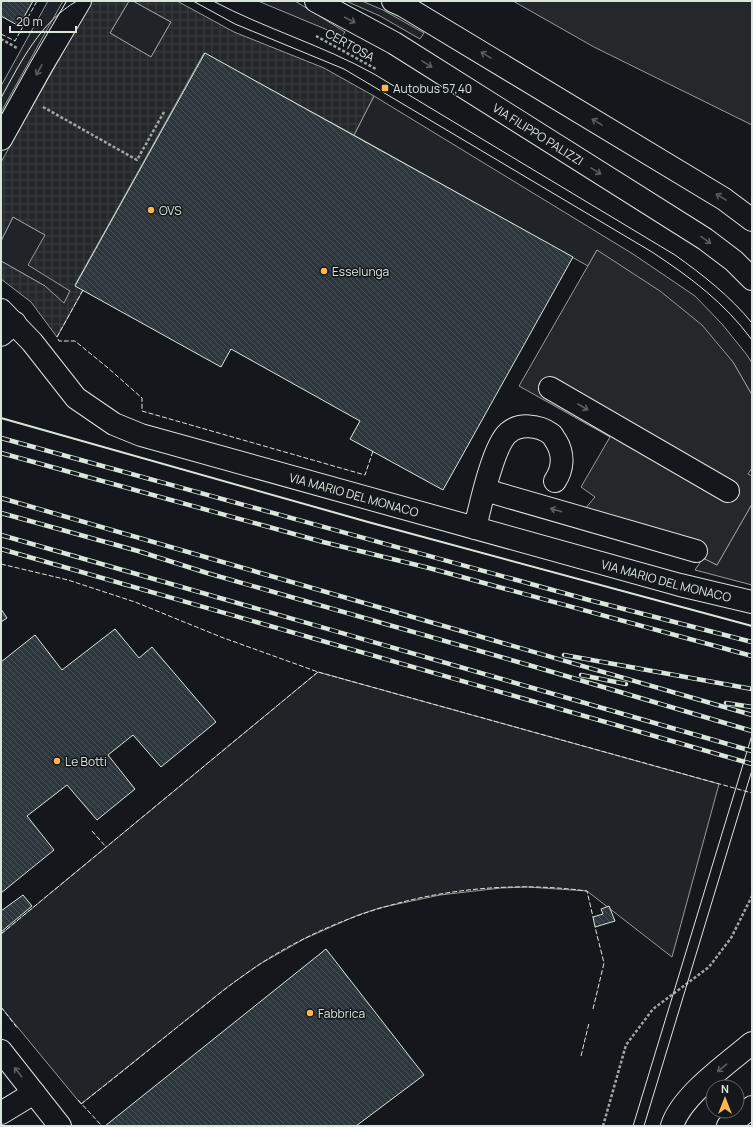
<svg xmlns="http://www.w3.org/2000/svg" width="753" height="1127" font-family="Manrope,sans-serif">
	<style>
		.green { fill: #202428; stroke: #939e99 }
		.parking { fill: #24282b; stroke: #939e99 }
		.plaza { fill: url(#plaza-grid); stroke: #939e99 }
		.building { fill: url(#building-back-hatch); stroke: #d8e6dc }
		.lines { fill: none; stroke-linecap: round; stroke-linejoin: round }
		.minor-casing { stroke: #d8e6dc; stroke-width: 24 }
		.major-casing { stroke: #d8e6dc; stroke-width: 24 }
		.path { stroke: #9da8a2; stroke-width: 2.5; stroke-dasharray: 3 2; stroke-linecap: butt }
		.minor { stroke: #14181c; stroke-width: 22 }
		.major { stroke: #14181c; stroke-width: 22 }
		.tram { stroke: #d8e6dc; stroke-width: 1 }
		.rail-casing { stroke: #d8e6dc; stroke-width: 4.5 }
		.rail { stroke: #14181c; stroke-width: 3; stroke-dasharray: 9; stroke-linecap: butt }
		.fence { stroke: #d8e6dc; stroke-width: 1; stroke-dasharray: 5 2; stroke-linecap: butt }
		.wall { stroke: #d8e6dc; stroke-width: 2 }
		.oneway { stroke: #59605f }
		.poi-dot { fill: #ffb74d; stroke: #14181c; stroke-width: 1.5 }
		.labels { text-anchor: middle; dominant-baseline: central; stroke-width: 3; stroke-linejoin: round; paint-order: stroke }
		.street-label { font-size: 12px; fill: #d8e6dc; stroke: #14181c }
		.poi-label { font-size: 12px; fill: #d8e6dc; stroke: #14181c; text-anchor: start }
	</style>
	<defs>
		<pattern id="plaza-grid" width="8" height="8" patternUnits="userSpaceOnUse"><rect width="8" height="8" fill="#24282b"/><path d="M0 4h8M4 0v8" fill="none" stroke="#393d3f"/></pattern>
		<pattern id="building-back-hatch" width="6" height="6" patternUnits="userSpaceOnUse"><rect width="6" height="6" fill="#2c363c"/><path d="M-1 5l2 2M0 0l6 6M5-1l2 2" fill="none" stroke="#4a5358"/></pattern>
	</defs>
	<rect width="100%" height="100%" fill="#14181c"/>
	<g class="green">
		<path d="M48 1H63L1 112V86Z"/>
		<path d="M129 1H133L171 22 151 57 110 33Z"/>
		<path d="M258 1H295L345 32 342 36Z"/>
		<path d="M346 1H362L383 10 424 33 420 39 380 16Z"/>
		<path d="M374 96 633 254 695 296 722 324 747 355 752 363V395L733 362 597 250 588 266 354 135Z"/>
		<path d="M13 217 45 235 70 291 64 304 45 286 1 261V241Z"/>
		<path d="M752 504V585L695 570 703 558 717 565Z"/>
		<path d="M318 672 719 784 672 957 587 891 527 887 501 888 440 895 379 908 358 915 304 939 260 964 226 988 81 1104 1 1007V934Z"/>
	</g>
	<g class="parking">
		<path d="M513 1H752V125L594 47Z"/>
		<path d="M597 250 660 291 702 325 733 362 752 395V468L748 474 752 476V504L717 565 703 558 573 523 595 497 581 487 610 437 519 386Z"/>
	</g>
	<path class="plaza" d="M92 1H129L110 33 151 57 171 22 133 1H177L234 32 324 68 374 96 354 135 204 53 75 285 83 290 57 337 31 302 1 279V261L45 286 64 303 70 291 28 265 45 235 13 217 1 241V162Z"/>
	<g class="building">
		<path d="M1 1H33L19 26 1 16Z"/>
		<path d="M205 53 573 257 443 490 350 439 360 421 231 349 221 367 75 286Z"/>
		<path d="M1 609 7 618 1 622Z"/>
		<path d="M115 629 139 658 152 647 216 722 161 767 133 735 108 755 135 789 97 820 67 785 27 816 54 850 1 893V662L35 635 62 670Z"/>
		<path d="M23 895 32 906 1 932V911Z"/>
		<path d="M609 906 615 921 595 927 593 917 603 914 601 909Z"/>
		<path d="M326 949 424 1075 356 1126H105Z"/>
	</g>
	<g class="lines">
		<defs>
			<g id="minor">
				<path d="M1 139 41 67 80 1"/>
				<path id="s1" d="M1 310 32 342 76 398 114 424 141 435 680 585 752 602"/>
				<path d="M1 335 15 323"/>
				<path d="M550 388 728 491"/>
				<path d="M485 490 696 551"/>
				<path d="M475 528C480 507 493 446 508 433 519 423 539 425 551 434 553 435 554 439 556 441 564 454 563 469 555 481"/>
				<path d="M1 1051 60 1126"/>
				<path d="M1 1113 34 1093"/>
				<path d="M672 1126C681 1096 728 1063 752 1043"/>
				<path d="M728 1126 752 1107"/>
			</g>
			<g id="major">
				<path id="s2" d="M316 1 394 43 705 239 734 261 752 279"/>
				<path d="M393 1 404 6 724 199 752 220"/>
			</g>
		</defs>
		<use href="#minor" class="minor-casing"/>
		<use href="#major" class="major-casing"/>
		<g class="path">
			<path d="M316 36 376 69"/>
			<path d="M1 39 17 48"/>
			<path d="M43 107 137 160 164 112"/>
			<path d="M603 1126 626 1045 653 1009 709 967 731 938 752 896"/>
		</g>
		<use href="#minor" class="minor"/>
		<use href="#major" class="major"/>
		<g class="tram">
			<path d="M193 1 235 24 344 69 652 252C690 277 725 303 752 340"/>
			<path d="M213 1C266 29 322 45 374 74L675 255C703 275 730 296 752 323"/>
			<path d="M1 98C20 63 41 21 77 1"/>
			<path d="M633 1126 752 735"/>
			<path d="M644 1126 752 770"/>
		</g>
		<defs>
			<g id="rail">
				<path d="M1 438 589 600 752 642"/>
				<path d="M1 453 323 542 429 568 752 656"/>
				<path d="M1 498 752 715"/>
				<path d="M1 513 138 551 207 573 532 666 752 731"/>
				<path d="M1 535 752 751"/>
				<path d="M1 549 752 764"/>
				<path d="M564 655 752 689"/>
				<path d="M581 675 626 684"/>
				<path d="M726 703 752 707"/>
			</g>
		</defs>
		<use href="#rail" class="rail-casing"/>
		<use href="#rail" class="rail"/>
		<g class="fence">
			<path d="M1 34 15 41 37 1"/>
			<path d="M83 290 57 337 59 341H75L108 368 142 398V411L365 475 373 451"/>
			<path d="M1 564 68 580 135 602 221 637 318 672 752 793"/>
			<path d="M92 831 106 847"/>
			<path d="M1 934 318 672"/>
			<path d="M1 1007 18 1029"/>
			<path d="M593 1009 604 963 595 927"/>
			<path d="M581 1056 589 1023"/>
			<path d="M78 1100 102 1126"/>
			<path d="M81 1104C116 1077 150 1049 185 1021 209 1002 234 981 260 964 355 902 474 876 587 891L593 917"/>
		</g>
		<path class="wall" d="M1 418 368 522 752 626"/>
	</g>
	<defs><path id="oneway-shaft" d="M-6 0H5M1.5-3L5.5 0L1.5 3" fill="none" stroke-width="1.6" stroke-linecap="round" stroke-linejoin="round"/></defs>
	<g class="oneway">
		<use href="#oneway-shaft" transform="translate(350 20) rotate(28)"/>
		<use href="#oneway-shaft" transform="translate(486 55) rotate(-149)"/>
		<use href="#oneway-shaft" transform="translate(427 64) rotate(32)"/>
		<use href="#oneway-shaft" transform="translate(39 70) rotate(119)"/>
		<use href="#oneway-shaft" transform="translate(597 122) rotate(-149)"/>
		<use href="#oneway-shaft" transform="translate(596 171) rotate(32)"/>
		<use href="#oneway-shaft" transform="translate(721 197) rotate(-148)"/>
		<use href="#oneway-shaft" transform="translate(706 240) rotate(35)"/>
		<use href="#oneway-shaft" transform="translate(583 407) rotate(30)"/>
		<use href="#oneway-shaft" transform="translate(556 510) rotate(-164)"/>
		<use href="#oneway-shaft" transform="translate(722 1068) rotate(140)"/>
		<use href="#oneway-shaft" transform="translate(18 1072) rotate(-129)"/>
	</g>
	<g class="poi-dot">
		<rect x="381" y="84" width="8" height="8" rx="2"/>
		<circle cx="151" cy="210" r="4"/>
		<circle cx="324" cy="271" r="4"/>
		<circle cx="57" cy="761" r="4"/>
		<circle cx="310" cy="1013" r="4"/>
	</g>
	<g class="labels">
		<g class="street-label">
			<text transform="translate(350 45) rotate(29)">CERTOSA</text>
			<text stroke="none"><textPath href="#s2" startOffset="259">VIA FILIPPO PALIZZI</textPath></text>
			<text stroke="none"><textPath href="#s1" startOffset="412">VIA MARIO DEL MONACO</textPath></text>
			<text stroke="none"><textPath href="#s1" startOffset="736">VIA MARIO DEL MONACO</textPath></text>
		</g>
		<g class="poi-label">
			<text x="393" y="88">Autobus 57,40</text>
			<text x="159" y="210">OVS</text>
			<text x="332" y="271">Esselunga</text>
			<text x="65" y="761">Le Botti</text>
			<text x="318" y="1013">Fabbrica</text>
		</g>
	</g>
	<rect width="753" height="1127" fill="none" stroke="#d8e6dc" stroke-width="4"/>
	<g transform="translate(725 1099)"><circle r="19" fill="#14181c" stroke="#626a69"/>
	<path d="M0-3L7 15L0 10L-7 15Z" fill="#ffb74d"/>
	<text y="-6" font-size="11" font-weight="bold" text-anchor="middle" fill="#d8e6dc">N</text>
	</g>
	<path d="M10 26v6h66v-6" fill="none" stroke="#d8e6dc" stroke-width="2"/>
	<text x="16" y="26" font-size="12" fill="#d8e6dc" stroke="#14181c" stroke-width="3" paint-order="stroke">20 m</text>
</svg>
